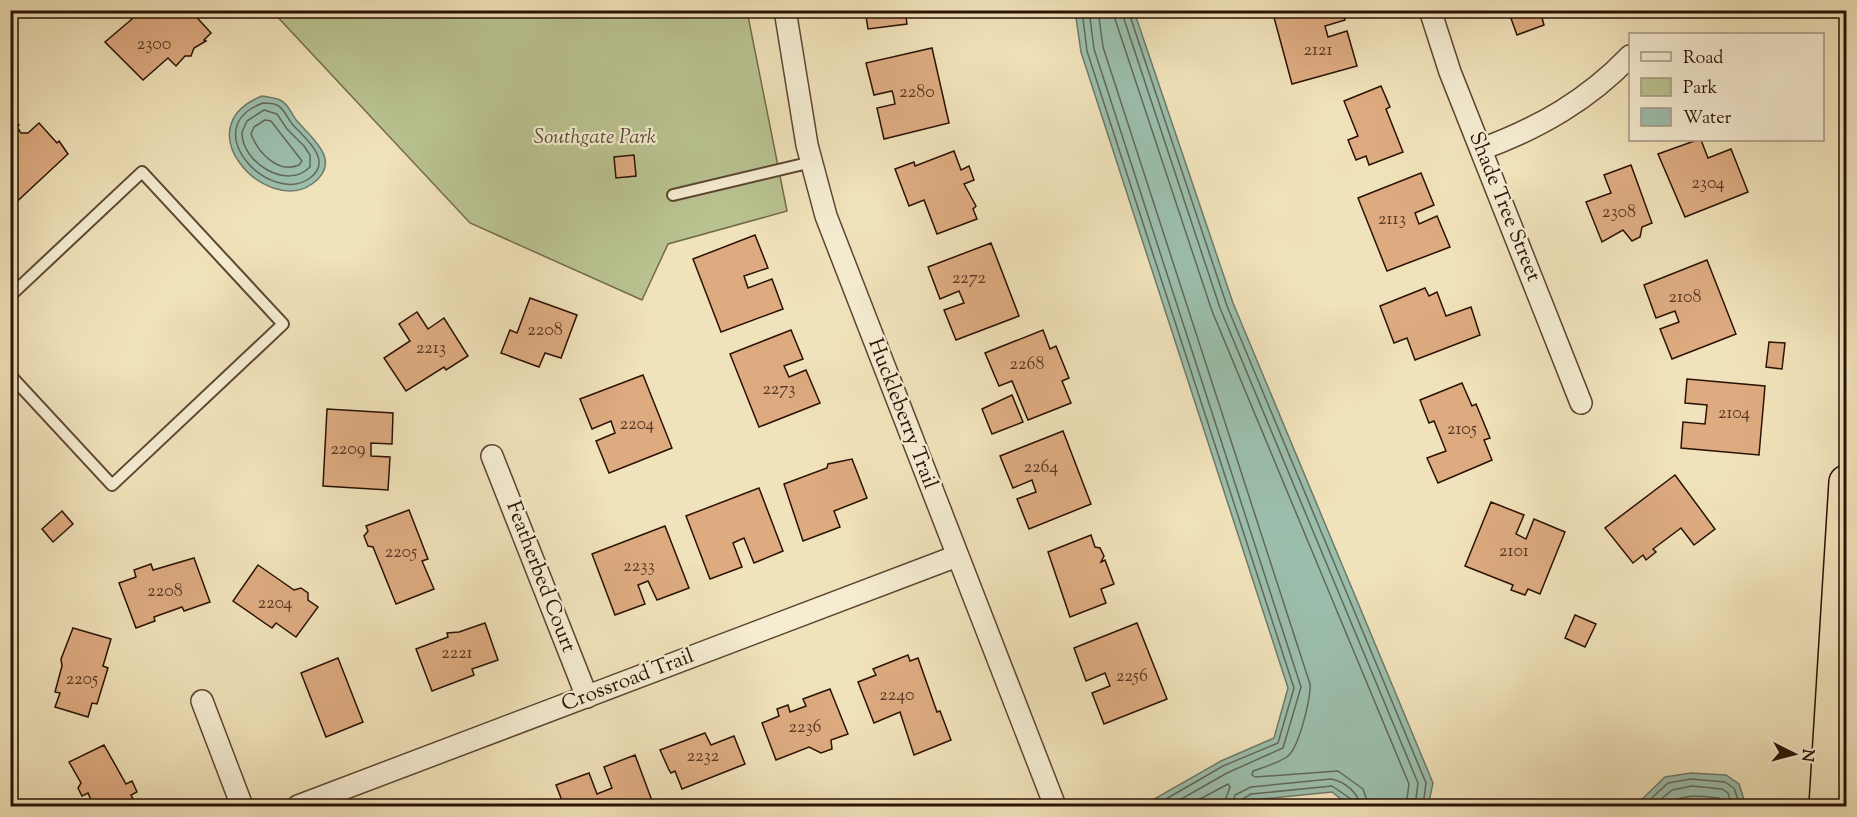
<svg xmlns="http://www.w3.org/2000/svg" width="1857" height="817" font-family="'Sorts Mill Goudy',serif">
	<style>
		.green { fill: #b9c390; stroke: #726a4a; stroke-width: 1.5 }
		.water { fill: #9bbeac; stroke: #6e7969; stroke-width: 1.5 }
		.lines { fill: none; stroke-linecap: round; stroke-linejoin: round }
		.shore { stroke: #626858; stroke-width: 1.5 }
		.building { fill: #deab81; stroke: #2a1205; stroke-width: 1.5 }
		.service-casing { stroke: #5c4632; stroke-width: 14 }
		.minor-casing { stroke: #5c4632; stroke-width: 24 }
		.trunk-casing { stroke: #2a1205; stroke-width: 36 }
		.service { stroke: #f5ecd2; stroke-width: 10 }
		.minor { stroke: #f5ecd2; stroke-width: 21 }
		.trunk { stroke: #f0e2ba; stroke-width: 33 }
		.labels { text-anchor: middle; dominant-baseline: central; stroke-width: 4.5; stroke-linejoin: round; paint-order: stroke }
		.number-label { font-size: 18px; fill: #573824 }
		.park-label { font-size: 21px; font-style: italic; fill: #5c5036; stroke: #f5ecd2 }
		.street-label { font-size: 21px; fill: #2a1205; stroke: #f5ecd2 }
	</style>
	<rect width="100%" height="100%" fill="#f0e2ba"/>
	<filter id="stains"><feTurbulence type="fractalNoise" baseFrequency=".00333" numOctaves="4"/><feColorMatrix values="0 0 0 0 .2 0 0 0 0 .09 0 0 0 0 .02 0 0 0 .5 -.17"/></filter>
	<radialGradient id="worn" r=".72"><stop offset=".6" stop-color="#630" stop-opacity="0"/><stop offset="1" stop-color="#630" stop-opacity=".3"/></radialGradient>
	<path class="green" d="M272 11H747L787 211 668 244 642 300 470 223Z"/>
	<g class="water">
		<path d="M1075 11H1134L1233 303 1433 783 1428 806H1350L1332 792 1252 800 1241 806H1142L1221 761 1274 738 1288 688 1081 52Z"/>
		<path d="M262 96C268 97 275 98 280 100 289 104 291 114 297 121 313 139 343 162 312 184 267 216 183 128 262 96Z"/>
		<path d="M1691 773 1726 775 1739 784 1746 806H1635L1665 777Z"/>
	</g>
	<g class="lines">
		<g class="shore">
			<path d="M1082 10 1087 51 1294 688 1278 743 1223 766 1154 806"/>
			<path d="M1089 10 1094 49 1301 687 1283 748 1227 773 1169 806"/>
			<path d="M1098 10 1103 47 1310 684C1311 698 1299 747 1288 756 1279 763 1264 767 1253 771L1252 775 1255 777 1338 771 1363 789 1369 806"/>
			<path d="M1112 10 1212 311 1409 784 1406 806"/>
			<path d="M1121 10 1220 308 1418 783 1415 806"/>
			<path d="M1128 10 1227 306 1426 783 1423 806"/>
			<path d="M263 103C267 103 273 103 277 105 285 109 288 120 294 126 307 140 333 161 310 178 270 207 195 128 263 103Z"/>
			<path d="M264 110 277 114 287 129 304 146 310 155V167C287 191 241 162 242 132L247 121Z"/>
			<path d="M265 120 271 121 302 161 299 165C277 174 258 152 251 134L254 127Z"/>
			<path d="M1187 806 1228 784 1230 787 1223 806"/>
			<path d="M1232 806 1235 795 1251 787 1331 779C1344 781 1359 793 1360 806"/>
			<path d="M1239 806 1241 800 1251 794 1332 786 1351 799 1353 806"/>
			<path d="M1643 806 1668 783 1691 779 1725 782 1734 788 1740 806"/>
			<path d="M1653 806 1672 790 1692 786 1722 789 1728 793 1732 806"/>
			<path d="M1666 806C1682 793 1699 796 1719 798L1723 806"/>
		</g>
	</g>
	<g class="building">
		<path d="M130 10H190L211 33 204 40 206 41 194 48 191 56H185L176 66 168 58 143 80 105 42 132 19Z"/>
		<path d="M865 10H905L907 24 868 29Z"/>
		<path d="M1272 10H1343L1345 20 1325 26 1328 37 1347 31 1357 66 1292 84Z"/>
		<path d="M1508 10H1556L1557 13 1542 18 1544 25 1517 35Z"/>
		<path d="M932 48 949 123 884 139 877 108 895 104 893 94 892 91 874 95 866 63Z"/>
		<path d="M1381 86 1390 107 1386 109 1403 152 1369 165 1366 156 1356 160 1348 140 1358 136 1344 101Z"/>
		<path d="M10 116 19 125 17 127 21 133H28L39 123 57 143 59 141 68 154 10 208Z"/>
		<path d="M1697 140H1701L1708 158 1731 149 1748 192 1685 217 1658 154Z"/>
		<path d="M954 151 961 170 969 166 974 180 964 184 976 206 973 209 977 219 937 234 924 200 909 206 895 169 914 162 915 166Z"/>
		<path d="M634 155 636 176 616 178 614 157Z"/>
		<path d="M1631 165 1652 223 1642 227 1640 237 1632 241 1623 230 1602 242 1586 202 1611 193 1604 175Z"/>
		<path d="M1421 173 1434 205 1415 213 1419 224 1437 216 1450 247 1387 271 1358 198Z"/>
		<path d="M755 235 768 268 744 276 748 288 772 279 783 309 721 332 693 259Z"/>
		<path d="M991 243 1019 316 956 340 944 310 964 303 959 291 940 299 928 267Z"/>
		<path d="M1707 260 1736 334 1672 359 1660 329 1679 322 1675 311 1656 318 1644 285Z"/>
		<path d="M1425 288 1429 296 1437 292 1446 316 1471 307 1480 335 1415 360 1407 338 1394 343 1380 306Z"/>
		<path d="M530 298 577 315 561 358 545 353 539 367 501 353 510 330 517 333Z"/>
		<path d="M417 312 428 329 444 318 468 356 446 370 444 367 406 391 384 358 410 341 399 324Z"/>
		<path d="M791 330 803 359 784 366 789 377 806 370 820 403 759 427 730 354Z"/>
		<path d="M1043 330 1050 349 1056 346 1069 378 1062 381 1071 403 1028 420 1012 381 999 386 985 353Z"/>
		<path d="M1769 342 1785 343 1782 369 1766 367Z"/>
		<path d="M643 375 672 448 609 473 596 441 615 433 611 421 592 429 580 399Z"/>
		<path d="M1687 379 1765 386 1759 455 1681 448 1683 422 1705 424 1707 405 1685 403Z"/>
		<path d="M1462 383 1472 406 1476 404 1490 438 1484 440 1492 460 1438 483 1427 458 1446 451 1434 421 1429 423 1420 400Z"/>
		<path d="M1012 395 1023 422 992 434 982 409Z"/>
		<path d="M327 409 393 413 392 444 371 443V456L390 457 388 490 323 486Z"/>
		<path d="M1063 431 1091 504 1029 529 1017 499 1036 492 1032 480 1013 488 1000 456Z"/>
		<path d="M852 459 867 498 834 511 840 527 803 541 784 484 827 468 828 464Z"/>
		<path d="M1675 475 1715 529 1694 545 1681 528 1653 549 1656 552 1646 560 1643 555 1633 563 1605 528Z"/>
		<path d="M759 488 783 551 754 563 744 538 733 543 742 567 710 579 686 516Z"/>
		<path d="M1491 502 1524 515 1516 534 1526 539 1534 519 1565 532 1540 594 1528 589 1525 595 1511 590 1513 585 1465 566Z"/>
		<path d="M409 510 428 559 422 561 434 589 396 604 373 547 368 546 364 536 368 531 366 526Z"/>
		<path d="M62 511 73 524 53 542 42 529Z"/>
		<path d="M665 526 689 588 657 600 648 581 638 585 645 604 615 615 592 554Z"/>
		<path d="M1091 535 1095 547 1100 548 1104 556 1101 562 1105 560 1114 584 1101 589 1106 603 1070 617 1048 552Z"/>
		<path d="M194 558 210 602 184 611 182 607 154 617 155 621 136 628 119 583 136 577 134 570 151 564 153 570Z"/>
		<path d="M258 565 294 590 301 588 308 593V600L318 607 296 637 276 623 272 628 233 601Z"/>
		<path d="M1575 615 1596 624 1585 647 1565 638Z"/>
		<path d="M485 623 498 660 472 669 474 675 432 691 416 649 448 637 447 633 459 632Z"/>
		<path d="M1137 623 1167 699 1104 724 1092 693 1110 686 1105 673 1086 681 1074 648Z"/>
		<path d="M73 628 111 639 103 666 108 668 97 704 92 703 88 717 55 707 60 693 55 692 62 666 61 659Z"/>
		<path d="M908 655 910 661 918 658 937 712 940 711 951 740 914 755 900 712 874 723 858 682 876 675 873 669Z"/>
		<path d="M338 658 363 722 326 737 301 673Z"/>
		<path d="M830 689 848 734 831 740 832 749 821 753 809 747 776 760 762 723 779 716 777 709 788 705 790 712 806 706 803 699Z"/>
		<path d="M705 733 711 745 734 736 745 764 682 789 675 771 671 773 669 770 660 750Z"/>
		<path d="M104 745 126 784 132 781 137 792 131 795 137 806H78L91 800 88 793 82 796 78 788 81 783 69 762Z"/>
		<path d="M635 755 654 806H564L556 785 589 773 597 794 612 788 604 767Z"/>
	</g>
	<g class="lines">
		<defs>
			<g id="service">
				<path d="M673 195 812 162"/>
				<path d="M10 296 142 172 283 324 112 485 10 375"/>
			</g>
			<g id="minor">
				<path d="M785 10 807 145 826 216 1055 806"/>
				<path d="M1430 10 1450 72 1581 403"/>
				<path d="M1482 149C1539 128 1588 100 1630 56"/>
				<path d="M492 456 587 697"/>
				<path d="M202 701 242 806"/>
				<path d="M298 806 957 556"/>
			</g>
			<path id="trunk" d="M1826 806 1846 482"/>
		</defs>
		<use href="#service" class="service-casing"/>
		<use href="#minor" class="minor-casing"/>
		<use href="#trunk" class="trunk-casing"/>
		<use href="#service" class="service"/>
		<use href="#minor" class="minor"/>
		<use href="#trunk" class="trunk"/>
	</g>
	<g class="labels">
		<g class="number-label">
			<text x="154" y="45">2300</text>
			<text x="1318" y="51">2121</text>
			<text x="917" y="93">2280</text>
			<text x="1708" y="184">2304</text>
			<text x="1619" y="213">2308</text>
			<text x="1392" y="220">2113</text>
			<text x="969" y="279">2272</text>
			<text x="1685" y="298">2108</text>
			<text x="545" y="331">2208</text>
			<text x="431" y="349">2213</text>
			<text x="1027" y="365">2268</text>
			<text x="779" y="390">2273</text>
			<text x="1734" y="414">2104</text>
			<text x="637" y="425">2204</text>
			<text x="1462" y="430">2105</text>
			<text x="348" y="450">2209</text>
			<text x="1041" y="468">2264</text>
			<text x="1514" y="552">2101</text>
			<text x="401" y="553">2205</text>
			<text x="639" y="567">2233</text>
			<text x="165" y="592">2208</text>
			<text x="275" y="604">2204</text>
			<text x="457" y="654">2221</text>
			<text x="1132" y="677">2256</text>
			<text x="82" y="680">2205</text>
			<text x="897" y="696">2240</text>
			<text x="805" y="728">2236</text>
			<text x="703" y="757">2232</text>
		</g>
		<g class="park-label">
			<text x="595" y="138">Southgate Park</text>
		</g>
		<g class="street-label">
			<text transform="translate(1504 207) rotate(68)">Shade Tree Street</text>
			<text transform="translate(902 414) rotate(69)">Huckleberry Trail</text>
			<text transform="translate(540 577) rotate(69)">Featherbed Court</text>
			<text transform="translate(628 681) rotate(-21)">Crossroad Trail</text>
		</g>
	</g>
	<rect width="1857" height="817" fill="none" stroke="#f0e2ba" stroke-width="36"/>
	<rect x="12" y="12" width="1833" height="793" fill="none" stroke="#2a1205" stroke-width="3"/>
	<rect x="18" y="18" width="1821" height="781" fill="none" stroke="#2a1205" stroke-width="1.5"/>
	<rect x="1629" y="33" width="195" height="108" fill="#f5ecd2" stroke="#a49580" stroke-width="1.5"/>
	<rect x="1641" y="52" width="30" height="9" fill="#f5ecd2" stroke="#a49580" stroke-width="1.5"/>
	<text x="1683" y="63" font-size="18" fill="#2a1205">Road</text>
	<rect x="1641" y="78" width="30" height="18" fill="#b9c390" stroke="#a49580" stroke-width="1.5"/>
	<text x="1683" y="93" font-size="18" fill="#2a1205">Park</text>
	<rect x="1641" y="108" width="30" height="18" fill="#9bbeac" stroke="#a49580" stroke-width="1.5"/>
	<text x="1683" y="123" font-size="18" fill="#2a1205">Water</text>
	<g transform="translate(1794 754) rotate(96)" stroke="#f5ecd2" stroke-width="4.5" paint-order="stroke">
	<path d="M0-4.5L10 22L0 15L-10 22Z" fill="#2a1205"/>
	<text y="-9" font-size="16" font-weight="bold" text-anchor="middle" fill="#2a1205">N</text>
	</g>
	<rect width="100%" height="100%" filter="url(#stains)"/>
	<rect width="100%" height="100%" fill="url(#worn)"/>
</svg>
